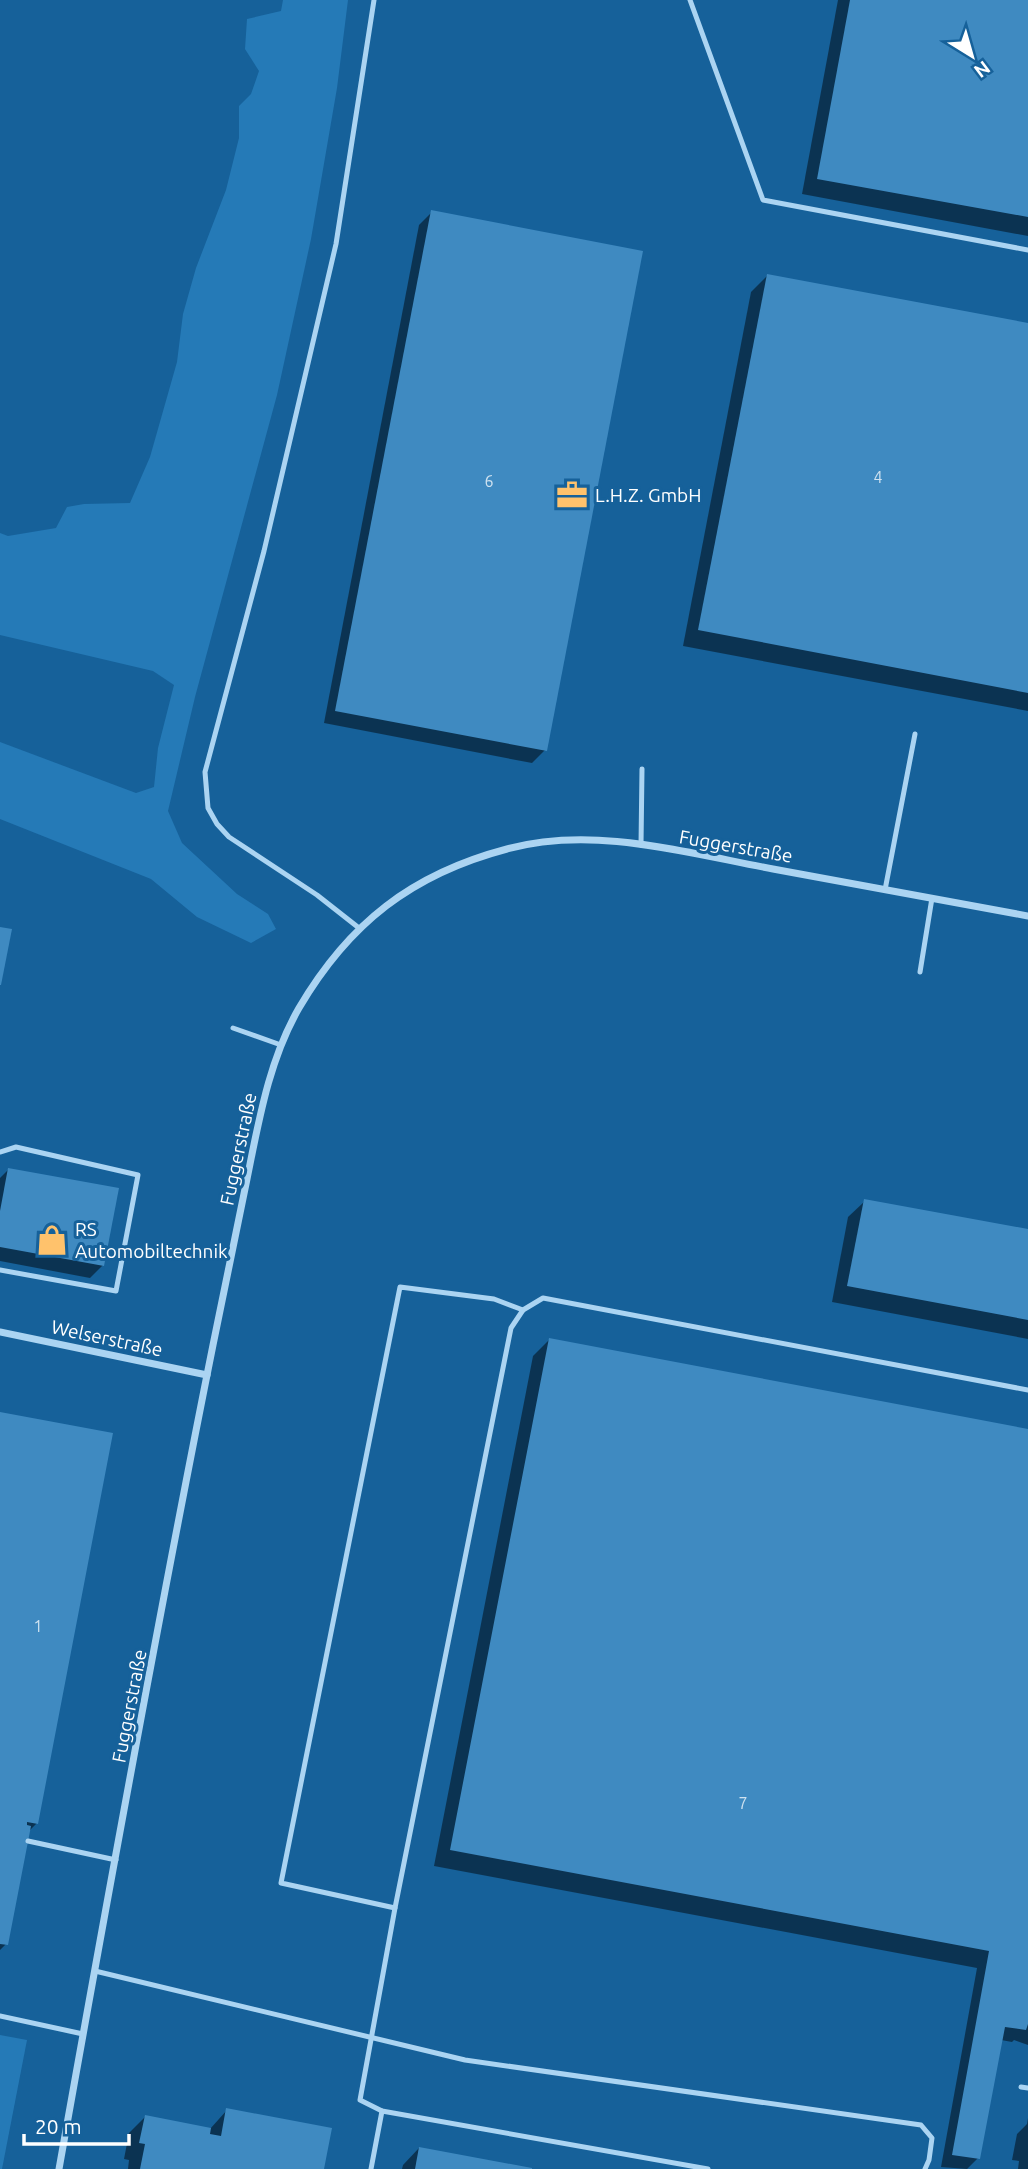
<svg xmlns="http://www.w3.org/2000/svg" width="1028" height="2169" font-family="Ubuntu,sans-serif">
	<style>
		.green { fill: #257ab7 }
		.shadow { fill: #0007 }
		.building { fill: #3f8ac1 }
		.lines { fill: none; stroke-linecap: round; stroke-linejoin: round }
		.lane { stroke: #abd4f2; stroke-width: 5 }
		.street { stroke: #abd4f2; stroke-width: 7 }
		.labels { text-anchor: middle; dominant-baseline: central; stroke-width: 6; stroke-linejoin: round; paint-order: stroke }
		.number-label { font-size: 16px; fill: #cfe2f0 }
		.poi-label { font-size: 19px; fill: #fff; stroke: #16619a; text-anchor: start }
		.street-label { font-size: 19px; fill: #fff; stroke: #16619a }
	</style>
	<rect width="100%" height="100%" fill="#16619a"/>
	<g class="green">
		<path d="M283 0H348L337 88 311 239 277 395 195 697 168 811 182 843 237 894 268 914 276 929 251 943 197 917 151 879 0 819V742L136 793 154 787 158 748 174 685 153 671 0 635V533L8 536 56 528 67 507 84 504 130 503 150 457 177 362 183 314 196 268 226 190 239 138V106L251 94 259 71 245 49 247 19 281 11Z"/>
		<path d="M0 2035 27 2040 2 2169H0Z"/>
	</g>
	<g class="shadow">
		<path d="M838 0H1028V236L802 194Z"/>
		<path d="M432 212 545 750 532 763 324 723 419 225Z"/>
		<path d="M767 276 1028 325V711L683 646 751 292Z"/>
		<path d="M9 1169 103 1265 90 1278 0 1261V1178Z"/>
		<path d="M865 1201 1028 1231V1339L832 1302 848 1217Z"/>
		<path d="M549 1340 1028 1431V2045L1014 2040 1012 2042 1001 2040 978 2158 967 2169 941 2167 977 1968 434 1866 533 1356Z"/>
		<path d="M0 1413 37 1823 28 1832 6 1944 0 1950Z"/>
		<path d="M227 2110 322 2169H128L129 2160 124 2159 129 2133 145 2117 210 2129Z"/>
		<path d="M1028 2118V2169H1018L1019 2161 1012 2160 1017 2134 1027 2124Z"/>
		<path d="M419 2148 526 2169H402L403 2165Z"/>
	</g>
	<g class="building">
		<path d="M850 0H1028V217L817 179Z"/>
		<path d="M431 210 643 251 547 751 335 711Z"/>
		<path d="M767 274 1028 323V693L698 630Z"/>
		<path d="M0 927 12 929 1 985H0Z"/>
		<path d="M8 1168 119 1188 104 1266 0 1247V1211Z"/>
		<path d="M864 1199 1028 1229V1320L847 1286Z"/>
		<path d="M549 1338 1028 1429V2024L1026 2030 1005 2027 980 2159 952 2155 989 1951 450 1850Z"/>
		<path d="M0 1412 113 1433 38 1824 27 1822V1825L31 1826 8 1945 0 1944Z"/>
		<path d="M226 2108 332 2128 324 2169H140L145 2144 139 2143 145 2115 211 2128 210 2134 221 2136Z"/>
		<path d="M419 2147 532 2168V2169H415Z"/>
	</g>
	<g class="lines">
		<g class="lane">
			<path d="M690 0 763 200 1028 250"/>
			<path d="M641 845 642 769"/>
			<path d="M885 890 915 734"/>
			<path d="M359 928 317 895 229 837 217 824 208 808 205 772 264 551 336 244 374 0"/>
			<path d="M920 972 932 898"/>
			<path d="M233 1028 281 1045"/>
			<path d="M0 1152 16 1147 138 1175 116 1291 0 1270"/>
			<path d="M523 1310 494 1299 400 1287 281 1883 395 1908 360 2100 382 2111 708 2169"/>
			<path d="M28 1841 116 1860"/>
			<path d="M395 1908 511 1328 523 1310 543 1298 1028 1390"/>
			<path d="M95 1971 465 2060 921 2125 932 2138 929 2160 925 2169"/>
			<path d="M0 2016 83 2034"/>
			<path d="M1021 2087 1028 2088"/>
			<path d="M371 2169 382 2111"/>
		</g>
		<g class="street">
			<path d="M0 1332 207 1375"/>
			<path d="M59 2169C108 1894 158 1619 213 1345 224 1290 236 1234 247 1179 259 1120 269 1060 299 1008 349 923 412 874 507 849 593 825 687 853 773 869 858 885 943 900 1028 916"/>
		</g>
	</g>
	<defs>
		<symbol id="office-bare" viewBox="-9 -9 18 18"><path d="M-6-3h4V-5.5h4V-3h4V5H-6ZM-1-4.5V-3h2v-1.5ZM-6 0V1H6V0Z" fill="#ffc26c" stroke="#16619a" stroke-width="2.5" paint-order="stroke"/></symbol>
		<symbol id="shop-bare" viewBox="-9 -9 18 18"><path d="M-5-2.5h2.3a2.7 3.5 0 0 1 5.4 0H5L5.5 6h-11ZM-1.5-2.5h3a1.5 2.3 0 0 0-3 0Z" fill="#ffc26c" stroke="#16619a" stroke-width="2.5" paint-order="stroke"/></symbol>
	</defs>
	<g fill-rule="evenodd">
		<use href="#office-bare" x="550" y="473" width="44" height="44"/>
		<use href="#shop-bare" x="30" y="1218" width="44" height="44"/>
	</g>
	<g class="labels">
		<g class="number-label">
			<text x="878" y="477">4</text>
			<text x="489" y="481">6</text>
			<text x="38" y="1626">1</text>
			<text x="743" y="1803">7</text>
		</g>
		<g class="poi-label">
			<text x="595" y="495">L.H.Z. GmbH</text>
			<text x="75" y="1229">RS<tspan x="75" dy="22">Automobiltechnik</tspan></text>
		</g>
		<g class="street-label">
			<text transform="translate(736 846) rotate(10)">Fuggerstraße</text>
			<text transform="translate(238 1149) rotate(-78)">Fuggerstraße</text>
			<text transform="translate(107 1338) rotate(12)">Welserstraße</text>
			<text transform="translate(129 1706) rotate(-79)">Fuggerstraße</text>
		</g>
	</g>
	<g transform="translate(972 56) rotate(143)" stroke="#16619a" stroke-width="5" paint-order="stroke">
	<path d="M0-5L12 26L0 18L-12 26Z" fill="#ffffff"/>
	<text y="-10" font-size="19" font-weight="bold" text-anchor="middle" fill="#ffffff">N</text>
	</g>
	<path d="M24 2134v10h105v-10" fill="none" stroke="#ffffff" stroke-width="3.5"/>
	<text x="35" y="2134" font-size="21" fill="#ffffff" stroke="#16619a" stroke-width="5" paint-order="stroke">20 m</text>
</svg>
